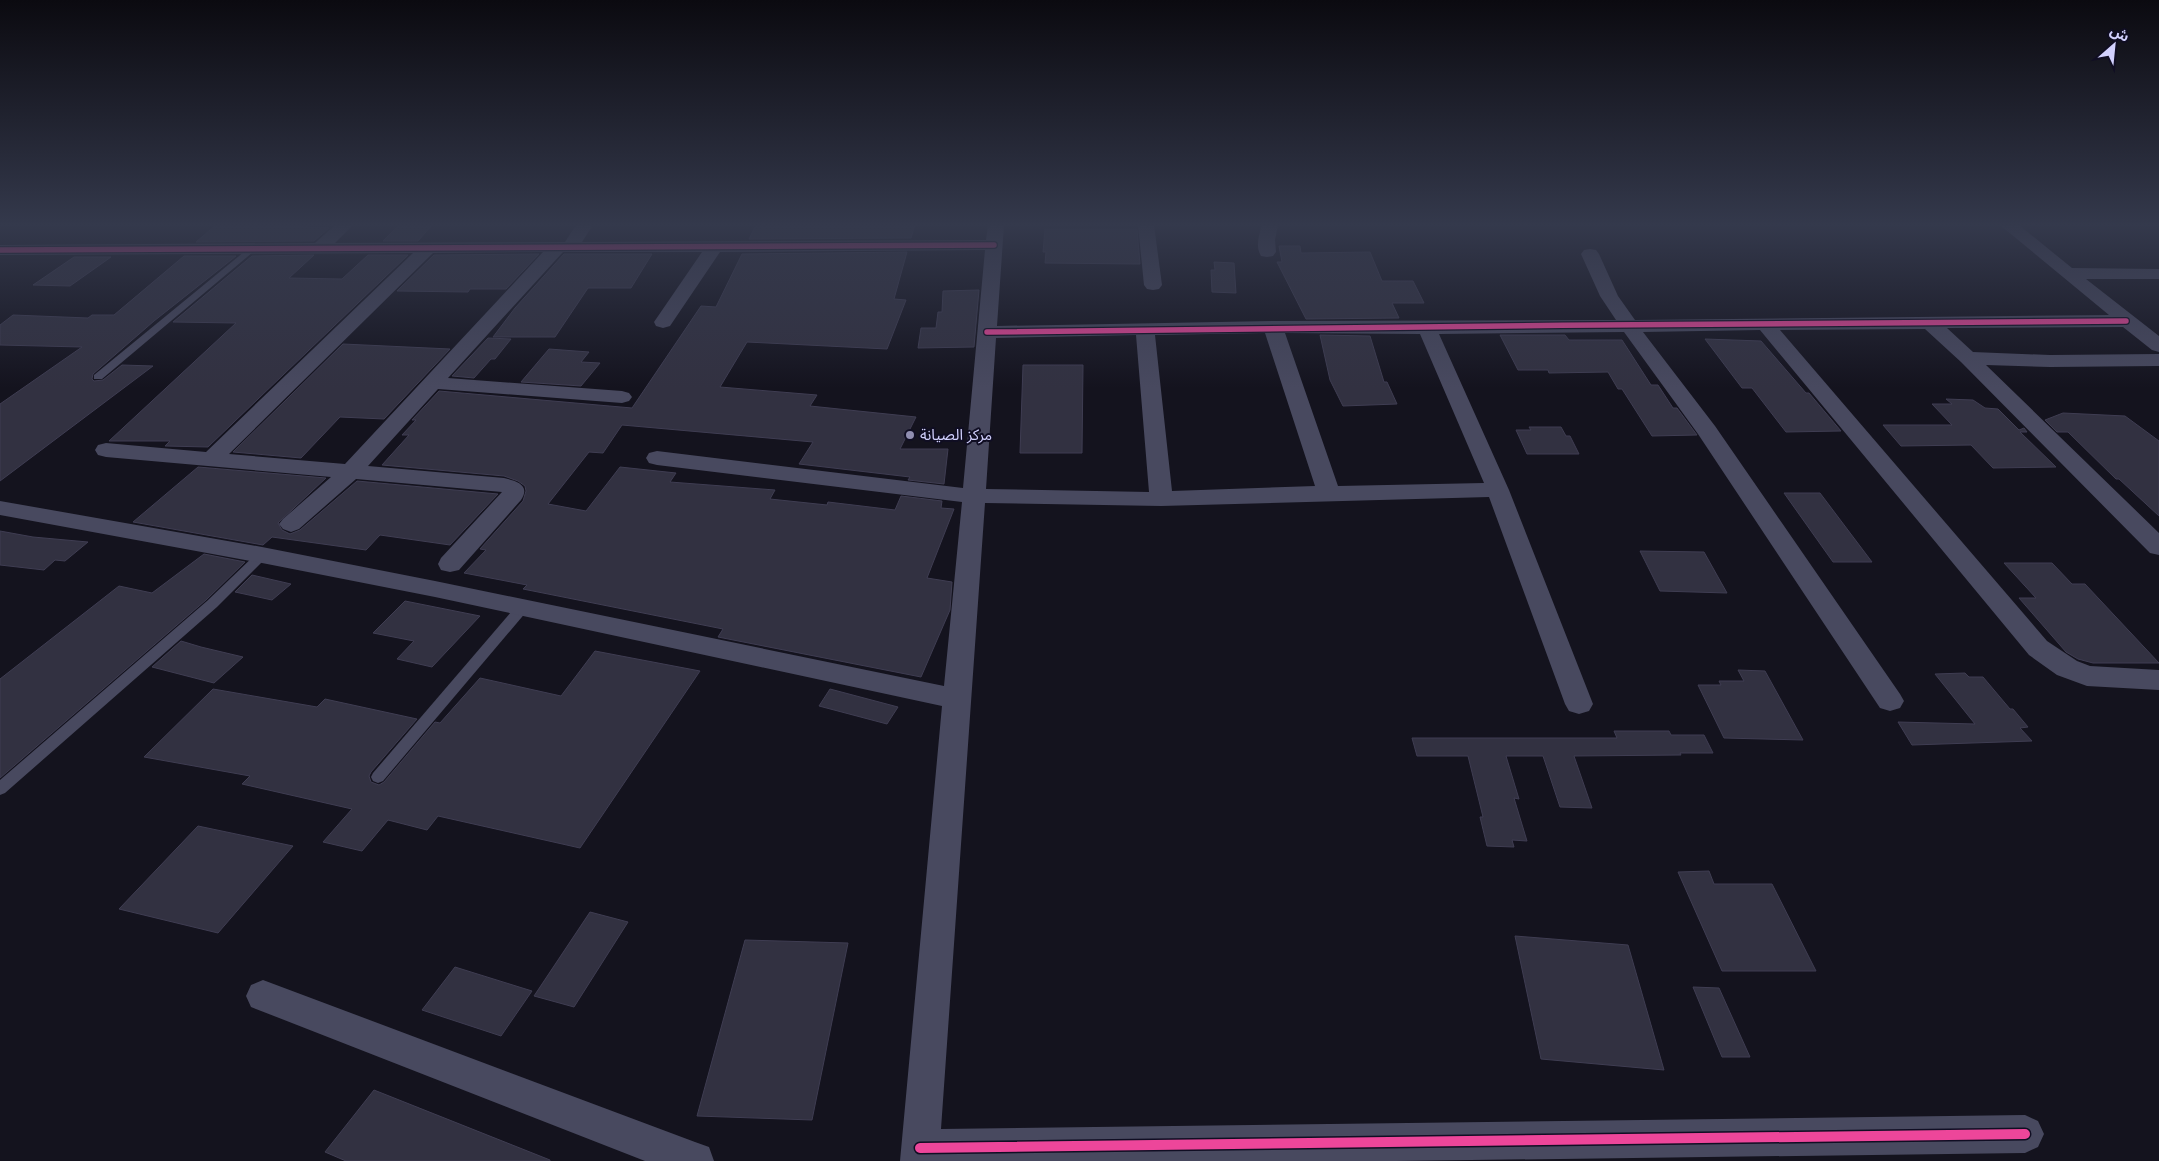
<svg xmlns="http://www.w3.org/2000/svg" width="2159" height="1161" font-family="'Varela Round','Noto Sans Arabic',sans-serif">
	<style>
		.building { fill: #323141; stroke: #3f3d52 }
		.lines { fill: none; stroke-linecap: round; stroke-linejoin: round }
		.lane { fill: #48495f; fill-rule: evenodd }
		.street { fill: #48495f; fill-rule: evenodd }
		.cycleway-far1-casing { stroke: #100e23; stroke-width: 8 }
		.cycleway-casing { stroke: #100e23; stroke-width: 13 }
		.cycleway-far1 { stroke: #ed469a; stroke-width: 5.5 }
		.cycleway { stroke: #ed469a; stroke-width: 10 }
		.poi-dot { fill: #908eb0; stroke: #100e23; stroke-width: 2 }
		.labels { text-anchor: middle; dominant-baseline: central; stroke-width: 4; stroke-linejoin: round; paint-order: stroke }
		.poi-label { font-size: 15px; fill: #d2d1fe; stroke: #100e23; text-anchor: start }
	</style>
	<rect width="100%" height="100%" fill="#14131e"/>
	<g class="building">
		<path d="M216 225H264L329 228 314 241 196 242Z"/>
		<path d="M399 225H432L418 241H383Z"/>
		<path d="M756 225H915L911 238 749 239Z"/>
		<path d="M1045 229H1137L1140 264 1045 263 1046 252H1043Z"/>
		<path d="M1279 246H1300L1301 253 1370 252 1382 281H1413L1424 303H1392L1399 318 1306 319 1277 262H1282Z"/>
		<path d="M907 252 894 299 906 300 887 349 747 342 720 387 817 395 810 406 916 417 900 449H948L944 484 908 480 910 477 799 464 813 442 622 425 603 453 589 452 548 504 586 511 620 467 676 473 670 482 775 490 770 499 827 505 828 502 895 510 901 496 942 501 941 508 954 509 927 578 952 582 950 610 921 677 718 637 723 629 523 589 527 585 464 573 486 550 480 549 523 501 526 491 525 486 518 481 504 476 382 465 409 435H402L416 420H412L439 391 632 408 701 306 716 307 742 254Z"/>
		<path d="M539 254 506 289H470L468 292 397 291 434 255Z"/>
		<path d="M564 254H652L631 288H588L555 337H493L515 308Z"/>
		<path d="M314 255 289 278 342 279 368 255H408L208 447 165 446 170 441H109L236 323 173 322 252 256Z"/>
		<path d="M184 256H236L154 321 93 374 92 379 94 381 103 380 122 365 153 366 0 481V404L82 347 0 345V325L13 315 88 318 92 315H114Z"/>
		<path d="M74 257H111L70 286 33 285Z"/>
		<path d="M1214 262 1234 263 1236 293 1212 292 1211 270H1215Z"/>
		<path d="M979 290 974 347 918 348 921 328H936L938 312H942L943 291Z"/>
		<path d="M1320 335 1370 336 1384 382H1387L1397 404 1343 406 1330 380Z"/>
		<path d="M1500 335H1565L1569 340H1622L1651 385H1658L1673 408H1677L1697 435 1652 436 1622 389H1618L1608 372 1549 373 1548 370H1518Z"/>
		<path d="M488 338 511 339 495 359H491L474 378 452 376Z"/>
		<path d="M1705 339 1761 341 1806 393H1809L1841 431 1786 432 1752 388H1742Z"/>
		<path d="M343 344 450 349 384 419 340 417 301 458 233 452Z"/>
		<path d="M549 349 589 352 581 362 600 363 581 386 521 382Z"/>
		<path d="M1023 365H1083L1082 453H1020Z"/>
		<path d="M1946 399 1973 400 1985 408 1998 409 2019 430 2024 428 2027 432H2020L2056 467 1993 468 1971 445 1901 446 1883 425H1952L1932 404H1952Z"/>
		<path d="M2063 413 2125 416 2159 441V516L2119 479H2116L2068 432H2057L2045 420Z"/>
		<path d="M1529 427H1561L1566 436H1570L1579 454H1527L1516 430H1531Z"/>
		<path d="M198 467 326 478 278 523 282 530 290 534 300 530 357 481 498 494 450 545 380 535 366 550 272 537 263 545 133 522Z"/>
		<path d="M1784 493H1820L1872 562H1833Z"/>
		<path d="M0 531 33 537 88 542 65 561 55 560 44 570 0 565Z"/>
		<path d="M1640 551 1704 552 1727 593 1660 591Z"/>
		<path d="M204 554 245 562 206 600 0 778V679L119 586 152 593Z"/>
		<path d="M2004 563H2052L2072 584H2085L2159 663H2093L2078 659 2066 652 2019 598H2036Z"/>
		<path d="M252 575 291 584 272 600 235 592Z"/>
		<path d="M405 601 480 616 432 667 397 659 414 641 373 633Z"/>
		<path d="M181 641 201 647 243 657 214 683 152 667Z"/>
		<path d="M595 651 700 671 580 848 438 816 427 830 388 820 362 851 323 842 352 809 242 784 250 776 144 757 213 689 317 707 325 699 417 719 371 772 369 776 371 782 379 785 384 782 435 722 440 723 480 678 561 696Z"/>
		<path d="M1738 670 1765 671 1803 740 1724 738 1698 685H1721L1719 681H1744Z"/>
		<path d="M1965 673 1969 677H1983L2010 709H2013L2028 727 2020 728 2032 741 1912 745 1898 722 1975 724 1935 674Z"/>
		<path d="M830 689 898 707 887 724 819 706Z"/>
		<path d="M1614 731H1669L1671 735H1704L1713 753H1680L1681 755 1574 756 1592 808 1560 807 1543 756H1506L1519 799 1514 798 1527 841 1512 840 1514 847 1487 846 1480 817H1483L1468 756H1417L1412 738H1617Z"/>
		<path d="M198 826 293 846 218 933 119 909Z"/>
		<path d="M1709 871 1714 884H1772L1816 971H1722L1678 872Z"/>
		<path d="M590 912 628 922 574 1007 534 996Z"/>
		<path d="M1515 936 1628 945 1664 1070 1541 1059Z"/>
		<path d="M745 940 848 943 812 1120 697 1116Z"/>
		<path d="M455 967 532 991 501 1036 422 1010Z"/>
		<path d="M1693 987 1719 988 1750 1057H1722Z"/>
		<path d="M374 1090 550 1160V1161H346L325 1152Z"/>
	</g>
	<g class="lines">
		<g class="lane">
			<path d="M250 247 254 250 253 252 102 379H94V375Z"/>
			<path d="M262 551 268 555 266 558 217 607 5 793 0 795V780L207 601 258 552Z"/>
			<path d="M522 604 527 605 528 608 527 611 383 781 378 783 373 781 371 777 373 773 517 605Z"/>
		</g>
		<g class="street">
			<path d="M335 225H353L335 243 565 242 576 225H593L582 242 986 240 988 225H1004L997 326 1273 321 1616 320 1600 296 1581 254 1584 250 1590 249 1596 250 1599 254 1618 296 1635 320 2109 315 2000 225H2019L2072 268 2159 269V279H2086L2159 336V352L2152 350 2123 327 1947 328 1973 352 2050 355 2159 354V366L2050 367 1986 365 2159 533V555L2150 553 1961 362 1925 329 1780 330 2047 641 2077 661 2090 666 2159 670V690L2087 686 2057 675 2029 655 1760 330 1643 332 1715 426 1900 694 1904 701 1900 708 1890 711 1880 708 1698 434 1624 332 1439 334 1509 490 1593 704 1589 711 1579 714 1569 711 1565 704 1489 497 1161 506 985 503 941 1129 2025 1115 2038 1121 2044 1134 2038 1147 2025 1153 1397 1161H900L942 706 435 597 262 563 0 515V501L262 547 435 581 944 686 962 502 657 465 649 463 646 458 649 453 657 451 963 488 985 250 720 252 670 326 663 328 656 326 654 322 702 252H563L448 378 622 391 629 393 632 397 629 401 622 403 438 389 368 466 504 478C516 481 531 485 521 500L459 570 450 572 441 570 438 564 441 558 502 492 356 479 299 529 291 532 283 529 279 524 283 519 331 477 106 457 98 455 95 450 98 445 106 443 206 452 413 253 0 255V245L315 243ZM543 252 345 464 229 454 433 253ZM1265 333 1315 486 1172 491 1155 335ZM1285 333 1420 334 1484 483 1338 486ZM1136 335 1149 492 986 489 996 338Z"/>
			<path d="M1138 225H1154L1162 285 1159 289 1153 290 1147 289 1144 285Z"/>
			<path d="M1262 225H1278L1275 240 1276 252 1273 256 1267 257 1261 256C1255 246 1259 235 1262 225Z"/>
			<path d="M263 980 695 1142 709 1147 714 1161H645L251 1007 246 996 251 985Z"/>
		</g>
		<defs>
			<g id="cycleway-far1">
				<path d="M0 250 994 245"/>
				<path d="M987 332C1367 325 1746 325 2126 321"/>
			</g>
			<path id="cycleway" d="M920 1148 2025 1134"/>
		</defs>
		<use href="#cycleway-far1" class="cycleway-far1-casing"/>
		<use href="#cycleway" class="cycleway-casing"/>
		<use href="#cycleway-far1" class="cycleway-far1"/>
		<use href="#cycleway" class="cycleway"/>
	</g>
	<linearGradient id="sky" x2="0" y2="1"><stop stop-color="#0b0a10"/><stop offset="0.58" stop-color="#34394c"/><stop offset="1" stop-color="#34394c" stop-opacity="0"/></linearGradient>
	<rect width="2159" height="388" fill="url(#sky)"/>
	<circle class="poi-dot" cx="910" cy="435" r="5"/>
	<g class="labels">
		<g class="poi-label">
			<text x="920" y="435">مركز الصيانة</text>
		</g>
	</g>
	<g transform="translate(2114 45) rotate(27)" stroke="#100e23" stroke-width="4" paint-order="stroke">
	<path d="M0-4L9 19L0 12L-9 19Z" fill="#d2d1fe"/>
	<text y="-8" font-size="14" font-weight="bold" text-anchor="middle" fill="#d2d1fe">ش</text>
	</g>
</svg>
